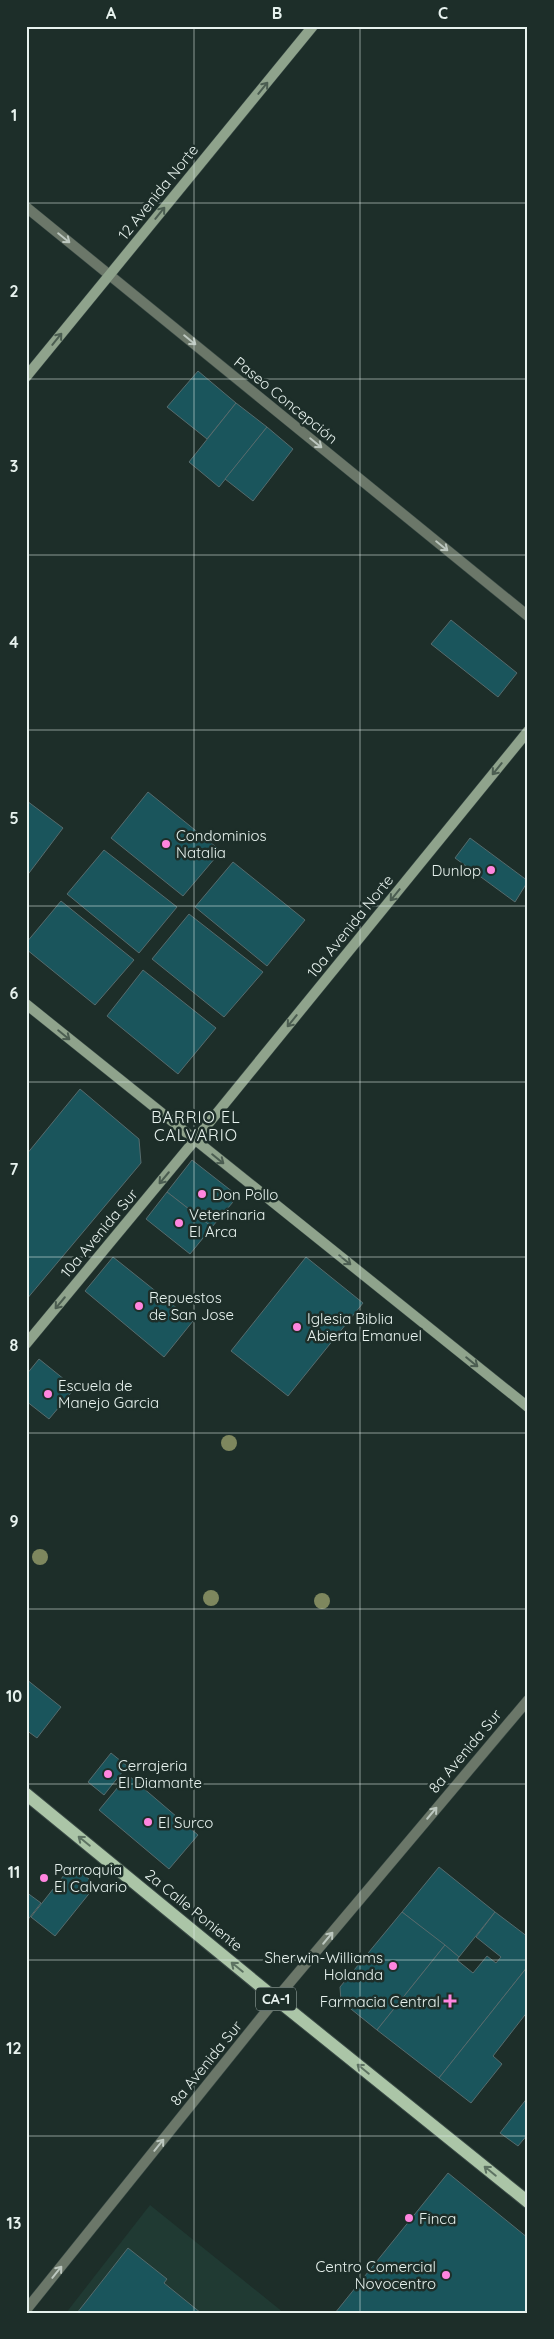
<svg xmlns="http://www.w3.org/2000/svg" width="554" height="2339" font-family="Quicksand,sans-serif">
	<style>
		.built { fill: #203a33 }
		.building { fill: #1a555c; stroke: #566b6d }
		.lines { fill: none; stroke-linecap: round; stroke-linejoin: round }
		.street-casing { stroke: #394945; stroke-width: 11 }
		.secondary-casing { stroke: #394945; stroke-width: 11 }
		.primary-casing { stroke: #394945; stroke-width: 14 }
		.street { stroke: #6b7769; stroke-width: 10 }
		.secondary { stroke: #8fa38c; stroke-width: 10 }
		.primary { stroke: #abc5a7; stroke-width: 12 }
		.tree { fill: #7e875e }
		.oneway { stroke: #4b5d51 }
		.oneway2 { stroke: #bcc7bf }
		.oneway3 { stroke: #5d7262 }
		.grid { fill: none; stroke: #e7f2ee; stroke-width: 1; stroke-opacity: 0.55 }
		.poi-dot { fill: #ff85df; stroke: #1d2e29; stroke-width: 2 }
		.labels { text-anchor: middle; dominant-baseline: central; stroke-width: 5; stroke-linejoin: round; paint-order: stroke }
		.shield { fill: #1d2e29; stroke: #aab7b3; stroke-width: 1 }
		.shield-label { font-size: 14px; font-weight: bold; fill: #e7f2ee }
		.street-label { font-size: 15px; fill: #e7f2ee; stroke: #1d2e29 }
		.poi-label { font-size: 15px; fill: #e7f2ee; stroke: #1d2e29; text-anchor: start }
		.neighbourhood-label { font-size: 16px; letter-spacing: 1px; fill: #e7f2ee; stroke: #1d2e29 }
		.neatline { fill: none; stroke: #e7f2ee; stroke-width: 2 }
		.grid-label { font-size: 16px; text-anchor: middle; font-weight: bold; fill: #e7f2ee }
	</style>
	<rect width="100%" height="100%" fill="#1d2e29"/>
	<path class="built" d="M150 2205 284 2313H66Z"/>
	<g class="building">
		<path d="M198 371 236 403 207 439 167 407Z"/>
		<path d="M236 403 267 427 219 487 189 462Z"/>
		<path d="M267 427 293 449 253 501 225 479Z"/>
		<path d="M451 620 517 673 498 697 431 644Z"/>
		<path d="M148 792 221 851 183 896 111 838Z"/>
		<path d="M27 801 63 828 26 877V803Z"/>
		<path d="M470 838 528 881 515 902 455 858Z"/>
		<path d="M104 850 177 907 139 953 67 894Z"/>
		<path d="M233 862 305 920 267 966 195 907Z"/>
		<path d="M61 901 134 960 95 1005 26 949V943Z"/>
		<path d="M189 914 263 972 224 1017 152 959Z"/>
		<path d="M143 970 216 1028 178 1074 107 1016Z"/>
		<path d="M80 1089 139 1139 141 1163 26 1300V1155Z"/>
		<path d="M192 1160 238 1196 212 1227 167 1192Z"/>
		<path d="M167 1192 212 1227 190 1254 146 1219Z"/>
		<path d="M113 1257 193 1321 164 1357 85 1291Z"/>
		<path d="M306 1257 363 1303 288 1396 231 1351Z"/>
		<path d="M39 1359 75 1388 49 1419 26 1401V1375Z"/>
		<path d="M26 1679 61 1707 37 1738 26 1730Z"/>
		<path d="M111 1753 127 1766 104 1795 88 1782Z"/>
		<path d="M128 1775 198 1835 169 1869 99 1810Z"/>
		<path d="M72 1865 96 1885 55 1936 31 1917Z"/>
		<path d="M439 1867 495 1912 459 1957 402 1912Z"/>
		<path d="M26 1892 41 1903 26 1922Z"/>
		<path d="M402 1912 445 1945 377 2030 341 2001 340 1987Z"/>
		<path d="M495 1912 528 1937V1966L439 2078 377 2030 445 1945 459 1957 457 1960 473 1973 487 1956 496 1963 501 1957 476 1937Z"/>
		<path d="M528 1966V2011L493 2056 502 2064 471 2103 439 2078Z"/>
		<path d="M528 2097V2134L518 2146 500 2133Z"/>
		<path d="M448 2173 528 2238V2313H335Z"/>
		<path d="M128 2248 167 2279 164 2283 201 2313H77Z"/>
	</g>
	<g class="lines">
		<defs>
			<g id="street">
				<path d="M26 207 528 616"/>
				<path d="M26 2310 276 1999 528 1700"/>
			</g>
			<g id="secondary">
				<path d="M26 377 313 26"/>
				<path d="M26 1004 528 1407"/>
				<path d="M26 1344 195 1140 528 731"/>
			</g>
			<path id="primary" d="M26 1794 276 1999 528 2202"/>
		</defs>
		<use href="#street" class="street-casing"/>
		<use href="#secondary" class="secondary-casing"/>
		<use href="#primary" class="primary-casing"/>
		<use href="#street" class="street"/>
		<use href="#secondary" class="secondary"/>
		<use href="#primary" class="primary"/>
	</g>
	<g class="tree">
		<circle cx="229" cy="1443" r="8"/>
		<circle cx="40" cy="1557" r="8"/>
		<circle cx="211" cy="1598" r="8"/>
		<circle cx="322" cy="1601" r="8"/>
	</g>
	<defs><path id="oneway-shaft" d="M-6 0H5M1.5-3L5.5 0L1.5 3" fill="none" stroke-width="1.6" stroke-linecap="round" stroke-linejoin="round" transform="scale(1.25)"/></defs>
	<g class="oneway">
		<use href="#oneway-shaft" transform="translate(263 88) rotate(-51)"/>
		<use href="#oneway-shaft" transform="translate(160 213) rotate(-51)"/>
		<use href="#oneway-shaft" transform="translate(57 339) rotate(-51)"/>
		<use href="#oneway-shaft" transform="translate(497 769) rotate(129)"/>
		<use href="#oneway-shaft" transform="translate(395 895) rotate(129)"/>
		<use href="#oneway-shaft" transform="translate(292 1021) rotate(129)"/>
		<use href="#oneway-shaft" transform="translate(64 1035) rotate(39)"/>
		<use href="#oneway-shaft" transform="translate(218 1159) rotate(39)"/>
		<use href="#oneway-shaft" transform="translate(164 1178) rotate(130)"/>
		<use href="#oneway-shaft" transform="translate(345 1260) rotate(39)"/>
		<use href="#oneway-shaft" transform="translate(60 1303) rotate(130)"/>
		<use href="#oneway-shaft" transform="translate(472 1362) rotate(39)"/>
	</g>
	<g class="oneway2">
		<use href="#oneway-shaft" transform="translate(64 238) rotate(39)"/>
		<use href="#oneway-shaft" transform="translate(190 340) rotate(39)"/>
		<use href="#oneway-shaft" transform="translate(316 443) rotate(39)"/>
		<use href="#oneway-shaft" transform="translate(442 546) rotate(39)"/>
		<use href="#oneway-shaft" transform="translate(432 1813) rotate(-50)"/>
		<use href="#oneway-shaft" transform="translate(328 1938) rotate(-50)"/>
		<use href="#oneway-shaft" transform="translate(159 2145) rotate(-51)"/>
		<use href="#oneway-shaft" transform="translate(57 2272) rotate(-51)"/>
	</g>
	<g class="oneway3">
		<use href="#oneway-shaft" transform="translate(84 1841) rotate(-141)"/>
		<use href="#oneway-shaft" transform="translate(237 1967) rotate(-141)"/>
		<use href="#oneway-shaft" transform="translate(363 2069) rotate(-141)"/>
		<use href="#oneway-shaft" transform="translate(490 2171) rotate(-141)"/>
	</g>
	<path class="grid" d="M194 26V2313M360 26V2313M26 203H528M26 379H528M26 555H528M26 730H528M26 906H528M26 1082H528M26 1257H528M26 1433H528M26 1609H528M26 1784H528M26 1960H528M26 2136H528"/>
	<g class="poi-dot">
		<circle cx="166" cy="844" r="5"/>
		<circle cx="491" cy="870" r="5"/>
		<circle cx="202" cy="1194" r="5"/>
		<circle cx="179" cy="1223" r="5"/>
		<circle cx="139" cy="1306" r="5"/>
		<circle cx="297" cy="1327" r="5"/>
		<circle cx="48" cy="1394" r="5"/>
		<circle cx="108" cy="1774" r="5"/>
		<circle cx="148" cy="1822" r="5"/>
		<circle cx="44" cy="1878" r="5"/>
		<circle cx="393" cy="1966" r="5"/>
		<path d="M447.5 1993.5h5v5h5v5h-5v5h-5v-5h-5v-5h5z"/>
		<circle cx="409" cy="2218" r="5"/>
		<circle cx="446" cy="2275" r="5"/>
	</g>
	<g class="labels">
		<rect class="shield" x="256" y="1987.5" width="40" height="23" rx="4"/>
		<g class="shield-label">
			<text x="276" y="1999">CA-1</text>
		</g>
		<g class="street-label">
			<text transform="translate(158 192) rotate(-51)">12 Avenida Norte</text>
			<text transform="translate(286 400) rotate(39)">Paseo Concepción</text>
			<text transform="translate(350 926) rotate(-51)">10a Avenida Norte</text>
			<text transform="translate(99 1233) rotate(-50)">10a Avenida Sur</text>
			<text transform="translate(465 1751) rotate(-50)">8a Avenida Sur</text>
			<text transform="translate(194 1910) rotate(39)">2a Calle Poniente</text>
			<text transform="translate(206 2063) rotate(-51)">8a Avenida Sur</text>
		</g>
		<g class="poi-label">
			<text x="176" y="835">Condominios<tspan x="176" dy="17">Natalia</tspan></text>
			<text x="481" y="870" text-anchor="end">Dunlop</text>
			<text x="212" y="1194">Don Pollo</text>
			<text x="189" y="1214">Veterinaria<tspan x="189" dy="17">El Arca</tspan></text>
			<text x="149" y="1297">Repuestos<tspan x="149" dy="17">de San Jose</tspan></text>
			<text x="307" y="1318">Iglesia Biblia<tspan x="307" dy="17">Abierta Emanuel</tspan></text>
			<text x="58" y="1385">Escuela de<tspan x="58" dy="17">Manejo Garcia</tspan></text>
			<text x="118" y="1765">Cerrajeria<tspan x="118" dy="17">El Diamante</tspan></text>
			<text x="158" y="1822">El Surco</text>
			<text x="54" y="1869">Parroquia<tspan x="54" dy="17">El Calvario</tspan></text>
			<text x="383" y="1957" text-anchor="end">Sherwin-Williams<tspan x="383" dy="17">Holanda</tspan></text>
			<text x="440" y="2001" text-anchor="end">Farmacia Central</text>
			<text x="419" y="2218">Finca</text>
			<text x="436" y="2266" text-anchor="end">Centro Comercial<tspan x="436" dy="17">Novocentro</tspan></text>
		</g>
		<g class="neighbourhood-label">
			<text x="196" y="1117">BARRIO EL<tspan x="196" dy="18">CALVARIO</tspan></text>
		</g>
	</g>
	<rect width="554" height="2339" fill="none" stroke="#1d2e29" stroke-width="55"/>
	<rect x="28" y="28" width="498" height="2284" class="neatline"/>
	<g class="grid-label">
		<text x="111" y="19">A</text>
		<text x="277" y="19">B</text>
		<text x="443" y="19">C</text>
		<text x="14" y="121">1</text>
		<text x="14" y="297">2</text>
		<text x="14" y="472">3</text>
		<text x="14" y="648">4</text>
		<text x="14" y="824">5</text>
		<text x="14" y="999">6</text>
		<text x="14" y="1175">7</text>
		<text x="14" y="1351">8</text>
		<text x="14" y="1527">9</text>
		<text x="14" y="1702">10</text>
		<text x="14" y="1878">11</text>
		<text x="14" y="2054">12</text>
		<text x="14" y="2229">13</text>
	</g>
</svg>
